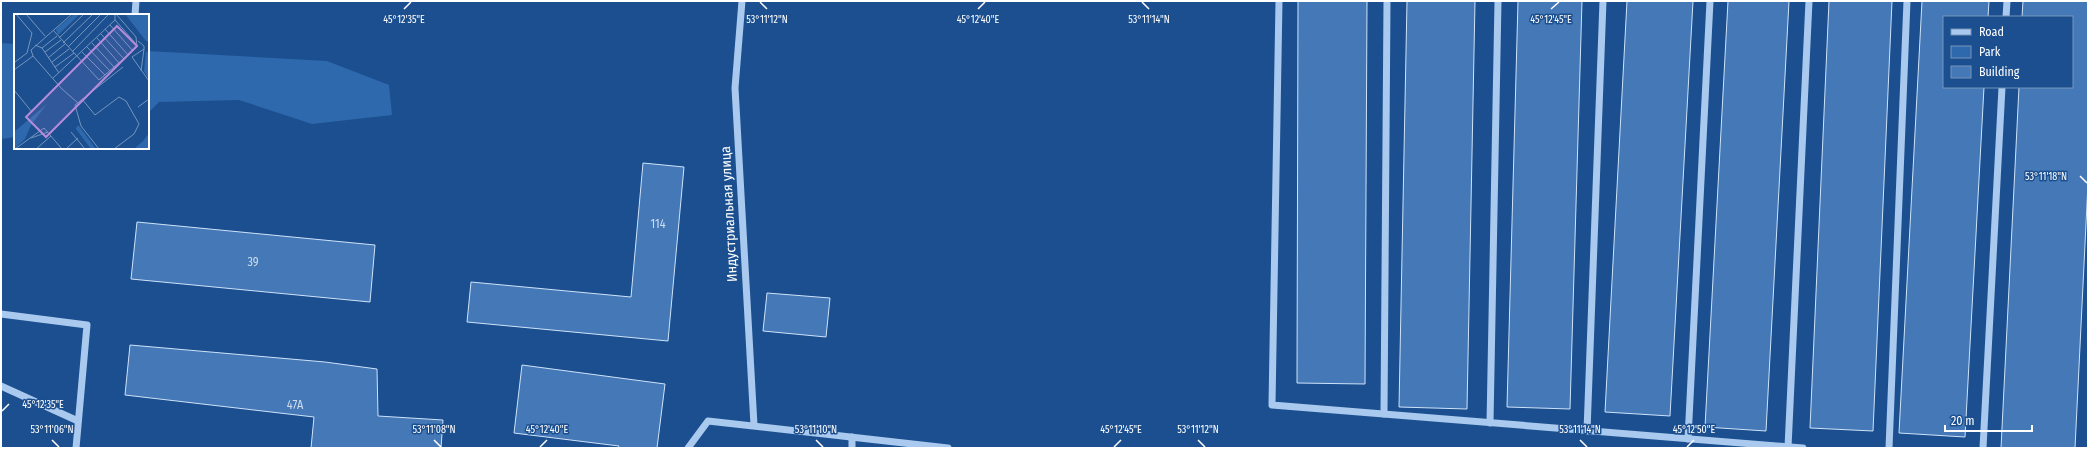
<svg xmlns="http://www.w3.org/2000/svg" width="2089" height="449" font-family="'Fira Sans Condensed',sans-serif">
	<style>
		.green { fill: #2e69ad }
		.building { fill: #4478b7; stroke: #cfe3fa }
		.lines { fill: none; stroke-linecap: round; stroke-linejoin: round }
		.minor { stroke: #a9c9ee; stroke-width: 7 }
		.ticks { fill: none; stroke: #fff; stroke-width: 1.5 }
		.labels { text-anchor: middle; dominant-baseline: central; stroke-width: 3; stroke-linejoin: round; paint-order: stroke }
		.number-label { font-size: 12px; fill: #d0dded }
		.street-label { font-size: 14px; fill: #fff; stroke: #1b4f8f }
		.inset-road { fill: none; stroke: #7695bc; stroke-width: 1 }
		.view { fill: #b68bdc; fill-opacity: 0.15; stroke: #b68bdc; stroke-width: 2 }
		.inset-edge { fill: none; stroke: #fff; stroke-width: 2 }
		.ticks-label { font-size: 10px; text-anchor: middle; fill: #fff; stroke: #1b4f8f; stroke-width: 3; stroke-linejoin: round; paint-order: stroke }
	</style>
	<rect width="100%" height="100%" fill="#1b4f8f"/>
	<g class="green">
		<path d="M1 43 15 44V137L1 139Z"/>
		<path d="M148 51 327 61 389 85 392 115 312 124 239 100 159 102 148 113Z"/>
	</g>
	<g class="building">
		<path d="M1298 1H1367L1365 384 1297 383Z"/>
		<path d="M1407 1H1475L1467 409 1399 407Z"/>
		<path d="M1518 1H1582L1570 409 1507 407Z"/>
		<path d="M1627 1H1693L1670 416 1605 412Z"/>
		<path d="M1728 1H1789L1766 431 1705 427Z"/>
		<path d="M1829 1H1892L1873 431 1810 428Z"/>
		<path d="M1922 1H1989L1988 17H1944V87H1984L1965 437 1899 433Z"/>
		<path d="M2023 1H2088V183L2075 448H2001L2019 87H2072V17H2022Z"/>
		<path d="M643 163 684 167 668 341 467 322 471 282 631 297Z"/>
		<path d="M137 222 375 245 370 302 131 279Z"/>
		<path d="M767 293 830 298 826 337 763 331Z"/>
		<path d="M130 345 325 362 377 369 378 416 443 420 441 448H311L314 417 125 395Z"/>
		<path d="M522 365 665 384 657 448H618L619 446 514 433Z"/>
	</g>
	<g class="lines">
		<g class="minor">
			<path d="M742 1 735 88 754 425"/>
			<path d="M1279 1 1272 405 1803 448"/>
			<path d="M135 15 136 1"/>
			<path d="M2006 17 2007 1"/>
			<path d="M1 314 87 325 76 448"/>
			<path d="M1 386 78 421"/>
			<path d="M1384 414 1387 1"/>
			<path d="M1490 423 1498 1"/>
			<path d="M1587 431 1603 1"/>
			<path d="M1688 439 1710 1"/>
			<path d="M1788 447 1809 1"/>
			<path d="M688 448 708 421 948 448"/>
			<path d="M852 448V437"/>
			<path d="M1889 448 1907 1"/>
			<path d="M1983 448 2002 87"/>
		</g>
	</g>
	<path class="ticks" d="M760 2 767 9M1142 2 1149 9M404 9 411 2M978 9 985 2M1551 9 1559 2M2080 176 2087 183M2 411 9 404M52 440 59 447M434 440 441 447M816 440 823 447M1198 440 1205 447M1580 440 1587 447M540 447 547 440M1114 447 1121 440M1687 447 1694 440"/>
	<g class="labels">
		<g class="number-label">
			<text x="658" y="224">114</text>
			<text x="253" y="262">39</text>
			<text x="295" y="405">47А</text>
		</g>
		<g class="street-label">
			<text transform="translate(729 214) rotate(-93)">Индустриальная улица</text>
		</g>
	</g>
	<g transform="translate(14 14)">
		<rect width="135" height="135" fill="#1b4f8f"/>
		<path d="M60 0H66L44 21 42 15ZM111 0H135V28L132 27ZM132 37 135 40V66L130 57ZM33 90 17 111 11 125 0 135V118ZM63 112H65L82 135H77L62 115ZM135 119V135H120L129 127Z" fill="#2e69ad"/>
		<path class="inset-road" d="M12 0 31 22M58 0 17 36 19 42 48 75 64 89M101 6 123 31M96 11 119 37M91 15 114 41M39 16 85 66 123 33 122 23 102 0M87 20 110 45M45 24 70 0M83 24 105 49M124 27 130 32V35L118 43 135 67M49 29 79 0M78 29 100 53M21 31 28 34 43 22M54 33 87 0M73 33 96 57M28 34 45 59M31 38 47 26M58 38 95 0M68 38 91 61M34 44 51 30M0 46 1 48 13 39 18 19 2 0M38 48 55 35M41 53 60 39M0 56 19 42M127 57 130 35M39 64 101 6V0M0 76 18 98M68 85 81 101 105 83 112 87 125 110 120 120 100 135M124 93 135 85M57 118 71 135M17 124 34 118M1 135 30 114 48 135M22 135 37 122M52 135 64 124M85 135 67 112 61 91 109 53"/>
		<path class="view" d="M103 12 123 32 32 123 12 103Z"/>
		<rect width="135" height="135" class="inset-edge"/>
	</g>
	<g class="ticks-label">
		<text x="404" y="23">45°12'35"E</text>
		<text x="767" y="23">53°11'12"N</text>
		<text x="978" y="23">45°12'40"E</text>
		<text x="1149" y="23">53°11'14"N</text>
		<text x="1551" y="23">45°12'45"E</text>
		<text x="2046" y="180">53°11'18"N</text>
		<text x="43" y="408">45°12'35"E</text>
		<text x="52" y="433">53°11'06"N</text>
		<text x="434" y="433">53°11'08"N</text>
		<text x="547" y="433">45°12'40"E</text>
		<text x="816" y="433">53°11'10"N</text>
		<text x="1121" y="433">45°12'45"E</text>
		<text x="1198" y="433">53°11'12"N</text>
		<text x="1580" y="433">53°11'14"N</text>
		<text x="1694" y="433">45°12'50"E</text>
	</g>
	<rect width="2089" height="449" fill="none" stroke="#ffffff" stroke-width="4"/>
	<rect x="1943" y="16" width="130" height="72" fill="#1b4f8f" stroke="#7695bc"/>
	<rect x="1951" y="29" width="20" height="6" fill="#a9c9ee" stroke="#7695bc"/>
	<text x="1979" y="36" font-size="12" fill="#ffffff">Road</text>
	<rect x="1951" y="46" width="20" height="12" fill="#2e69ad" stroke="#7695bc"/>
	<text x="1979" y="56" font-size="12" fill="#ffffff">Park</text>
	<rect x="1951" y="66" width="20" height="12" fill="#4478b7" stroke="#7695bc"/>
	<text x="1979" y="76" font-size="12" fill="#ffffff">Building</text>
	<path d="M1945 425v6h87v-6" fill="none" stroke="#ffffff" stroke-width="2"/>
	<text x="1951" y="425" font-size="12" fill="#ffffff" stroke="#1b4f8f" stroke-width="3" paint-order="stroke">20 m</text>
</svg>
